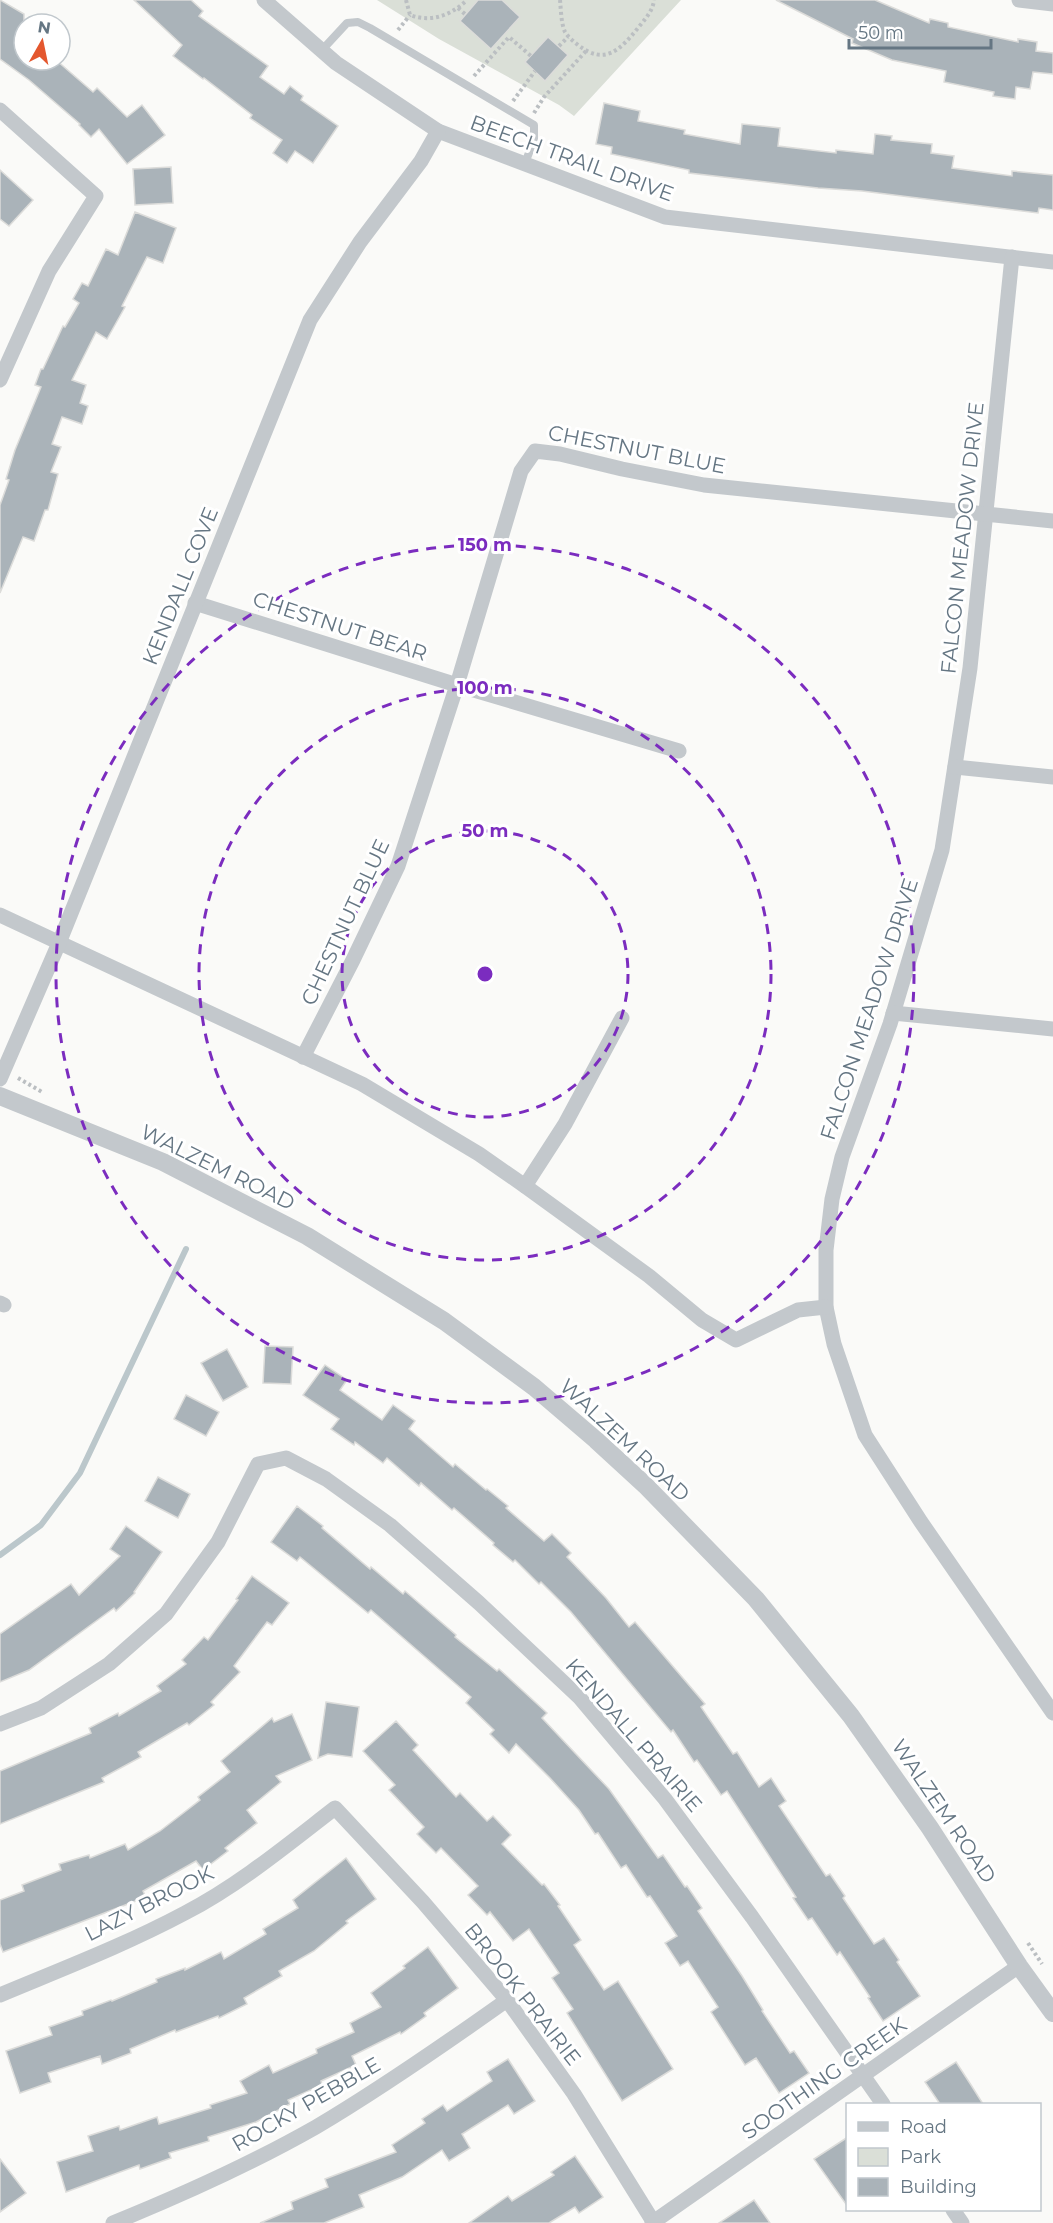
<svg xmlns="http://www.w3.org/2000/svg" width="1053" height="2223" font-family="Montserrat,sans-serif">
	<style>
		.green { fill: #dadfd7 }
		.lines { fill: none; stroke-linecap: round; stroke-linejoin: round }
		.stream { stroke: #bbc7cb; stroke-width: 6 }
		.building { fill: #aab3b9; stroke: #dcdcda; stroke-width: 1.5 }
		.path { stroke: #bbbfc2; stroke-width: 4; stroke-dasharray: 3 3; stroke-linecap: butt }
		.service { stroke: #c3c8cc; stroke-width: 8 }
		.minor { stroke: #c3c8cc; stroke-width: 15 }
		.tertiary { stroke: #c3c8cc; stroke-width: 18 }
		.ring { fill: none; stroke: #7b2cbf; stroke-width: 3; stroke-dasharray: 10 8 }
		.labels { text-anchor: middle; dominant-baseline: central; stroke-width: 6; stroke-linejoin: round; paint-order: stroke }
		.street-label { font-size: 21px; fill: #657683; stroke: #fff }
		.centre { fill: #7b2cbf; stroke: #fff; stroke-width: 3 }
		.ring-label { font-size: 18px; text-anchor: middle; font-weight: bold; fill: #7b2cbf; stroke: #fff; stroke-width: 6; stroke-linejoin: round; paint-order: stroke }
	</style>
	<rect width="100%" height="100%" fill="#fafaf8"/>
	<path class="green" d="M377 0H681L574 116 559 105 439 39Z"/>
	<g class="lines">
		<path class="stream" d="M0 1555 41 1525 80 1473 186 1249"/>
	</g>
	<g class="building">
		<path d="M0 0 24 14V60H56L93 92 97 88 127 117 142 105 165 135 127 164 99 129 91 137 79 125 80 124 29 80 0 59Z"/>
		<path d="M134 0H191L203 11 199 16 268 66 260 77 284 94 290 86 303 96 301 100 338 126 313 163 295 151 287 163 273 153 282 140 250 118 252 115 204 78 203 79 173 56 182 45Z"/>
		<path d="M478 0H502L520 17 491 49 460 21Z"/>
		<path d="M776 0H875L929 23 930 19 948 23V27L1018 42V39L1037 42 1036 51 1053 53V74L1033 72 1030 89 1016 87 1015 99 993 96 994 92 944 82 946 71 892 60 852 43 853 39Z"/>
		<path d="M548 37 568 55 545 81 525 62Z"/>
		<path d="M604 103 640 111 638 121 685 130 684 134 740 144 742 124 780 128 778 146 836 153V150L873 154 875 134 892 136 891 140 932 144 931 153 954 156 952 168 1012 176V171L1053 175V210L1039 208 1038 213 862 191 818 188 689 173V170L611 154 612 147 596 144Z"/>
		<path d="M171 167 173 203 135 205 133 169Z"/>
		<path d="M0 170 33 200 9 226 0 219Z"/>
		<path d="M135 212 176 228 163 263 147 257 122 306 125 307 107 339 96 332 72 380 86 385 80 403 88 406 82 424 62 417 52 444 61 447 51 472 58 474 48 510H45L34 541 23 537 0 593V505L9 480 6 479 15 450 41 387 35 385 41 369H43L63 326 65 327 79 303 73 299 82 283 88 286 106 249 118 255Z"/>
		<path d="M265 1346 293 1347 291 1384 263 1383Z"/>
		<path d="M227 1349 248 1387 223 1401 201 1363Z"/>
		<path d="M325 1365 347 1380 340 1390 382 1420 393 1405 415 1421 409 1429 453 1467 455 1464 486 1490 487 1489 508 1506 506 1508 544 1541 552 1534 571 1553 567 1557 606 1598 629 1627 635 1622 705 1704 701 1707 733 1754 737 1752 759 1787 771 1778 786 1801 779 1806 826 1876 830 1874 845 1896 843 1898 874 1944 884 1938 899 1960 897 1962 920 1996 883 2021 868 1998 870 1997 840 1952 837 1955 812 1918 808 1920 793 1898 796 1897 727 1791 721 1795 697 1760 694 1762 673 1730 671 1732 571 1612 541 1582 539 1584 515 1560 513 1562 493 1545 494 1543 454 1508 452 1510 421 1483 419 1486 387 1458 383 1463 355 1442 354 1445 331 1429 339 1419 303 1395Z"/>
		<path d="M186 1395 219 1412 206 1436 174 1419Z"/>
		<path d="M158 1477 190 1494 178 1518 145 1501Z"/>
		<path d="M297 1506 323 1526 322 1528 370 1569 371 1567 403 1594 405 1591 456 1635 455 1637 497 1671 499 1669 547 1713 542 1718 609 1789 658 1858 663 1855 685 1887 687 1886 702 1908 698 1911 742 1976 763 2010 762 2011 790 2053 794 2051 809 2073 779 2093 756 2058 745 2065 711 2012 718 2007 688 1961 680 1966 665 1943 677 1936 650 1896 647 1897 626 1865 621 1868 598 1833 595 1834 579 1810 550 1778 516 1744 509 1753 490 1734 494 1730 466 1703 471 1697 371 1610 368 1613 300 1557 297 1561 271 1542Z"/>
		<path d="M126 1526 162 1552 134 1592 135 1593 116 1611 114 1608 29 1670 0 1682V1634L71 1584 79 1595 120 1556 110 1549Z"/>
		<path d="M252 1576 289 1603 272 1625 267 1622 234 1666 240 1672 211 1702 214 1705 189 1725 187 1723 138 1752 141 1757 102 1778 104 1782 0 1824V1771L91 1733 89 1728 118 1713 119 1716 161 1691 157 1686 186 1664 182 1660 204 1637 208 1640 238 1600 236 1599Z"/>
		<path d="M326 1702 359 1707 352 1757 328 1754 318 1758Z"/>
		<path d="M292 1714 312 1760 276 1776 281 1782 247 1810 257 1823 225 1848 228 1851 203 1870 196 1861 143 1891 146 1897 3 1952 0 1944V1900L24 1891 22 1885 61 1870 59 1864 89 1855 90 1858 125 1844 128 1850 160 1831 200 1800 198 1797 230 1772 221 1761 272 1718 274 1722Z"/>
		<path d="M396 1721 418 1745 413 1750 456 1797 460 1793 487 1821 493 1816 511 1835 502 1844 542 1885 544 1884 560 1905 558 1906 581 1940 574 1945 604 1990 618 1981 673 2069 622 2101 567 2013 573 2009 552 1978 559 1973 529 1929 513 1941 490 1912 487 1915 468 1895 478 1886 441 1848 436 1853 417 1834 424 1827 389 1790 395 1785 363 1751Z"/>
		<path d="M346 1858 376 1899 346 1921 348 1923 314 1951 279 1971 282 1976 244 1998 247 2004 219 2018 218 2016 176 2032 175 2030 130 2049 131 2053 102 2064 100 2056 48 2073 51 2082 20 2093 6 2051 52 2035 49 2027 83 2015 82 2011 111 2000 112 2001 157 1982 156 1979 185 1968V1970L221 1952 224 1959 266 1934 263 1929 298 1908 293 1900Z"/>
		<path d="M428 1947 458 1988 424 2013 426 2016 401 2034 400 2032 352 2056 356 2065 321 2081 322 2085 288 2100 290 2104 256 2122 208 2137 209 2141 169 2153 171 2158 140 2169 139 2165 66 2192 57 2162 93 2151 88 2136 119 2126 120 2130 157 2117 159 2124 211 2108 210 2105 247 2093 240 2081 269 2065 273 2073 317 2053 316 2049 354 2032 350 2023 381 2007 371 1993 405 1968 403 1966Z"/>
		<path d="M508 2059 535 2101 514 2114 508 2105 462 2134 470 2148 449 2161 442 2150 402 2177 359 2195 364 2207 324 2223H260L293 2209 291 2202 328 2187 325 2179 396 2152 392 2145 425 2123 422 2119 443 2105 447 2111 492 2081 487 2072Z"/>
		<path d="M956 2062 971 2085 983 2104H940L925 2082Z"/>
		<path d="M848 2137V2207L814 2159Z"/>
		<path d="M575 2156 603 2197 579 2213 575 2207 549 2223H469L508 2196 512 2201 554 2175 551 2172Z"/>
		<path d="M0 2159 26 2193 0 2212Z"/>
		<path d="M754 2200 770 2223H719Z"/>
	</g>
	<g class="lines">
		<g class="path">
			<path d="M406 0 410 15C432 23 451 15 467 0"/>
			<path d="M560 0C561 10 561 23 565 32 568 37 573 41 578 45 605 66 620 50 638 28 645 19 653 11 654 0"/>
			<path d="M458 8 465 14"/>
			<path d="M398 30 410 15"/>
			<path d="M559 46 568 37"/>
			<path d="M474 76 509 37 531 56"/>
			<path d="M513 101 535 71"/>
			<path d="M534 113 544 97 586 51"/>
			<path d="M18 1078 42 1092"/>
			<path d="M1028 1943 1042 1964"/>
		</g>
		<path class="service" d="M322 50 347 23 358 22 370 28 534 125V140L525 163"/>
		<g class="minor">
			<path d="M264 0 336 63 438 131 665 217 1053 262"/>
			<path d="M1019 0 1053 4"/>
			<path d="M0 110 96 196 49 271 0 380"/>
			<path d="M1012 257 970 668 942 850 890 1024 842 1157 832 1199 826 1250V1307L834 1344 865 1435 921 1522 1053 1713"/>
			<path d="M195 603 457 685 679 751"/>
			<path d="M955 767 1053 777"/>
			<path d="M0 915 362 1084 479 1154 525 1186 649 1276 702 1320 736 1340 798 1310 826 1307"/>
			<path d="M893 1013 1053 1029"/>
			<path d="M303 1057 353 960 398 866 457 685 521 471 535 451 560 454 622 469 704 485 1053 521"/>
			<path d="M0 1079 59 943 310 320 360 242 421 161 438 131"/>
			<path d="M525 1186 565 1124 622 1018"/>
			<path d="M0 1303 4 1305"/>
			<path d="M0 1724 41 1708 109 1664 166 1614 218 1542 258 1464 286 1458 326 1479 390 1525 479 1603 579 1697 665 1799 752 1917 883 2104"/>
			<path d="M0 1995C62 1969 125 1945 185 1913 239 1885 287 1845 335 1808L423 1902 507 2000 574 2094 654 2223"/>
			<path d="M953 2210 962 2223"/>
			<path d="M113 2223C182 2195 251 2164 316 2127 382 2088 445 2044 507 2000"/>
			<path d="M652 2223 1019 1966"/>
		</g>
		<path class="tertiary" d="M0 1096 163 1162 307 1236 444 1321 534 1387 596 1440 645 1485 756 1599 851 1716 930 1828 1019 1966 1053 2013"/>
	</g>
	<g class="ring">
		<circle cx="485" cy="974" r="143"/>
		<circle cx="485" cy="974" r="286"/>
		<circle cx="485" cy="974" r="429"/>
	</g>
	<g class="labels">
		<g class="street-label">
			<text transform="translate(572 158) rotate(20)">BEECH TRAIL DRIVE</text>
			<text transform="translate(637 449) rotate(11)">CHESTNUT BLUE</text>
			<text transform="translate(962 538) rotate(-84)">FALCON MEADOW DRIVE</text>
			<text transform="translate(180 586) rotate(-68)">KENDALL COVE</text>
			<text transform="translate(340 626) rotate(18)">CHESTNUT BEAR</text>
			<text transform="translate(345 922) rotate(-65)">CHESTNUT BLUE</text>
			<text transform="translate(869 1009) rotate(-72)">FALCON MEADOW DRIVE</text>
			<text transform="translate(218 1167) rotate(26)">WALZEM ROAD</text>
			<text transform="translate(625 1440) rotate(43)">WALZEM ROAD</text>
			<text transform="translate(634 1735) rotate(49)">KENDALL PRAIRIE</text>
			<text transform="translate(944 1811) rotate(56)">WALZEM ROAD</text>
			<text transform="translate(149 1903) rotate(-27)">LAZY BROOK</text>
			<text transform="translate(523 1994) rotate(52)">BROOK PRAIRIE</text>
			<text transform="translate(824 2078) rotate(-35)">SOOTHING CREEK</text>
			<text transform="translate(306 2104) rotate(-30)">ROCKY PEBBLE</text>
		</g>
	</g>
	<circle cx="485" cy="974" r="9" class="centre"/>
	<g class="ring-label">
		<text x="485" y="551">150 m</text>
		<text x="485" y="694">100 m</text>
		<text x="485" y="837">50 m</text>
	</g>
	<rect x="846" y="2103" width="195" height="108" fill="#ffffff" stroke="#c1c8cd" stroke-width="1.5"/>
	<rect x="858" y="2122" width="30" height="9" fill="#c3c8cc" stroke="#c1c8cd" stroke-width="1.5"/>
	<text x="900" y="2133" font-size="18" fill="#657683">Road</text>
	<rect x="858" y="2148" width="30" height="18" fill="#dadfd7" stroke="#c1c8cd" stroke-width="1.5"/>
	<text x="900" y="2163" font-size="18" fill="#657683">Park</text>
	<rect x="858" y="2178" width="30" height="18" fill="#aab3b9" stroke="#c1c8cd" stroke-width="1.5"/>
	<text x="900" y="2193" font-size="18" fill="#657683">Building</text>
	<g transform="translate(42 42) rotate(9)"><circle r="28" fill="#ffffff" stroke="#c1c8cd" stroke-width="1.5"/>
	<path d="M0-4.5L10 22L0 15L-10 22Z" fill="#e4572e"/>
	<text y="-9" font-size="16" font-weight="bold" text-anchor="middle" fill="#657683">N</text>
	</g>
	<path d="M849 39v9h142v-9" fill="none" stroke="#657683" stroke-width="3"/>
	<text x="858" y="39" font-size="18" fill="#657683" stroke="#ffffff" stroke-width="4.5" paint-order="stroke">50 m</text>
</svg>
